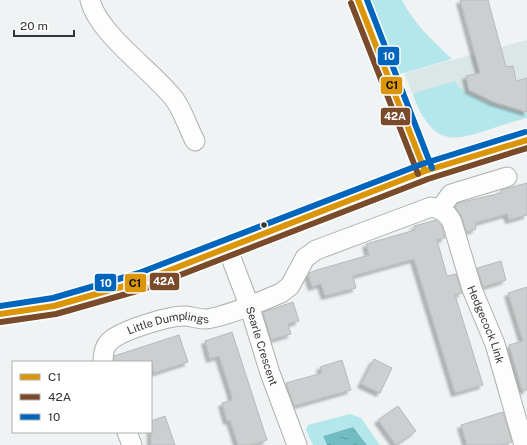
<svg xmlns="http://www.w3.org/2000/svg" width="527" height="445" font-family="'Public Sans',sans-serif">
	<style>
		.built { fill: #dbe6e6 }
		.grass { fill: #b4e7ec }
		.water { fill: url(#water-ripples) }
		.building { fill: #cccfd0; stroke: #b7baba; filter: url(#shadow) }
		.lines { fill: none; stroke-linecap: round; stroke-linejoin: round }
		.minor-casing { stroke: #adb0b0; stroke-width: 21 }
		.minor { stroke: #fdfdfd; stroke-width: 19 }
		.bus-1-casing { stroke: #fff; stroke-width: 9 }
		.bus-2-casing { stroke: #fff; stroke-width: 9 }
		.bus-3-casing { stroke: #fff; stroke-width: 9 }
		.bus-1 { stroke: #da9508; stroke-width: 6 }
		.bus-2 { stroke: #7a4b2a; stroke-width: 6 }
		.bus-3 { stroke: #0065bd; stroke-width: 6 }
		.bus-dot { fill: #333536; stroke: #fff; stroke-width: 1.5 }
		.labels { text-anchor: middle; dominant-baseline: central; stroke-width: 3; stroke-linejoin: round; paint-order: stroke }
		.street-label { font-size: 11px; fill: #333536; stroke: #fff }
		.line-badge { stroke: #fff; stroke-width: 1.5 }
		.badge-label { font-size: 11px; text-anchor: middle; font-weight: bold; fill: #fff }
		.pale-badge-label { font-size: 11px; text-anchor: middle; font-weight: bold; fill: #111 }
	</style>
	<defs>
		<pattern id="water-ripples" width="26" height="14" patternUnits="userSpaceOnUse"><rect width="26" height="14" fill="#71bcc3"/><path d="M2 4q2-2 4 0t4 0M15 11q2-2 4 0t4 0" fill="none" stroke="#5d9a9f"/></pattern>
		<filter id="shadow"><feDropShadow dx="-3.5" dy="3.5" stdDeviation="1" flood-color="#0004"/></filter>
	</defs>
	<rect width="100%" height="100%" fill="#eff3f3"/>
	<path class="built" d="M527 40V118L462 137 450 138 440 135 432 129 420 112 404 73Z"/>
	<g class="grass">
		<path d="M371 0H402C414 24 433 41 452 59L400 74Z"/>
		<path d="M455 81C461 97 508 110 524 114L527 113V118C474 129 439 165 413 95L418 92Z"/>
		<path d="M350 414 361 418 380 445H367L353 427 323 436 327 445H313L306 430 308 425Z"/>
	</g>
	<path class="water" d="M353 427 367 445H327L323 436Z"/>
	<g class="building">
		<path d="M460 0H488L506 67 513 66 516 81 527 78V112L494 102 469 90 466 76 480 73Z"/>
		<path d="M527 183V215L509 220 507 214 475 223 476 229 466 232 462 217 455 207 458 203 501 193V190Z"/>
		<path d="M436 220 442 226 445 238 437 240 447 276 456 274 462 293 455 295 483 385 455 393 414 259 353 276 356 288 325 296 321 284 312 287 308 275 309 273 317 270 369 255 366 244 415 230 414 226Z"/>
		<path d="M501 261 506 280 483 287 477 268Z"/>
		<path d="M527 287V390H522L509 345 523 341 508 293Z"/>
		<path d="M293 302 299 321 288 324 291 334 271 340 263 312Z"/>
		<path d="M232 332 267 440 251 445H238L230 420 227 421 222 403 232 400 231 393 219 356 210 359 205 341Z"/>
		<path d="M179 335 188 362 154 373 151 362H114V356Z"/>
		<path d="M374 359 392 368 380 393 361 384Z"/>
		<path d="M342 360 351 390 294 406 286 383 322 373 320 367Z"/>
		<path d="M398 406 416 431 396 445 378 420Z"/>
		<path d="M503 412 512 442 502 445H467L461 425Z"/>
		<path d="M165 416 175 445H151V421Z"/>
	</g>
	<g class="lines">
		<defs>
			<g id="minor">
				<path d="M90 0C98 34 153 71 175 100 183 111 188 128 195 141"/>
				<path d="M358 0 425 171"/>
				<path d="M440 209 451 194 507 177"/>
				<path id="s1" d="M227 247 249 305 270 373 297 445"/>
				<path d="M0 314C49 311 96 296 142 281L425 171 527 140"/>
				<path id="s2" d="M103 362C103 355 104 347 109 342 119 331 170 315 186 316 196 317 202 321 212 318 236 313 259 302 281 293L290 286 305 258 316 250 431 207C441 209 447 212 452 222L472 289 495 344 524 445"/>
				<path d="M127 432 132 445"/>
			</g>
		</defs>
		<use href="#minor" class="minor-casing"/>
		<use href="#minor" class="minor"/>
		<defs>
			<g id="bus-1">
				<path d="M358 0 425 171"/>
				<path d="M0 314 54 306 142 281 425 171 527 140"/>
			</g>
			<g id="bus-2">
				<path d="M351 3 418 174"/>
				<path d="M1 322 56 314 144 289 428 179 527 148"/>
			</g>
			<g id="bus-3">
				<path d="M367 0 432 168"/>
				<path d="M0 306 53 298 139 273 422 164 525 132"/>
			</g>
		</defs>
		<use href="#bus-1" class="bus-1-casing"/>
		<use href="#bus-2" class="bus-2-casing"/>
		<use href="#bus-3" class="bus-3-casing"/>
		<use href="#bus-1" class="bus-1"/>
		<use href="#bus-2" class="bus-2"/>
		<use href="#bus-3" class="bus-3"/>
	</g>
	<circle class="bus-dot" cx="264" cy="225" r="3.5"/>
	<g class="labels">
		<g class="street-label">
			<text stroke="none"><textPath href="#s2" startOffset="518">Hedgecock Link</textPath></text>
			<text stroke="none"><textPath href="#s2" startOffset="85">Little Dumplings</textPath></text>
			<text stroke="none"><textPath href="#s1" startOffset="105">Searle Crescent</textPath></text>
		</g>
	</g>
	<g class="line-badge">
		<rect x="377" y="46" width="23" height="20" rx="4" fill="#0065bd"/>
		<rect x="380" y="76" width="23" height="19" rx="4" fill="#da9508"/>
		<rect x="380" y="107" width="31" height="19" rx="4" fill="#7a4b2a"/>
		<rect x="149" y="272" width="31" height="19" rx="4" fill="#7a4b2a"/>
		<rect x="94" y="273" width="23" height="19" rx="4" fill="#0065bd"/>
		<rect x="124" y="273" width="23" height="20" rx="4" fill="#da9508"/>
	</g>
	<g class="badge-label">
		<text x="389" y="60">10</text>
		<text x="395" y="120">42A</text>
		<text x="164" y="285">42A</text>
		<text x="106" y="287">10</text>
	</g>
	<g class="pale-badge-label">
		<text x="392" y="89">C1</text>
		<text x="135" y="287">C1</text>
	</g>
	<rect x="12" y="361" width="140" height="72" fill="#ffffff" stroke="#adaeaf"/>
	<rect x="20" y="374" width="20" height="6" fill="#da9508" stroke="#adaeaf"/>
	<text x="48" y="381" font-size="12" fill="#333536">C1</text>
	<rect x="20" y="394" width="20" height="6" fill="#7a4b2a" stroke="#adaeaf"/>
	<text x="48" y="401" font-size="12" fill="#333536">42A</text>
	<rect x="20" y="414" width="20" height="6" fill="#0065bd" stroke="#adaeaf"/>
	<text x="48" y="421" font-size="12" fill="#333536">10</text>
	<path d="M14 30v6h60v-6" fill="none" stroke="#333536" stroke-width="2"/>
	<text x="20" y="30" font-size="12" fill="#333536" stroke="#ffffff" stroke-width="3" paint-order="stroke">20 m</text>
</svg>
